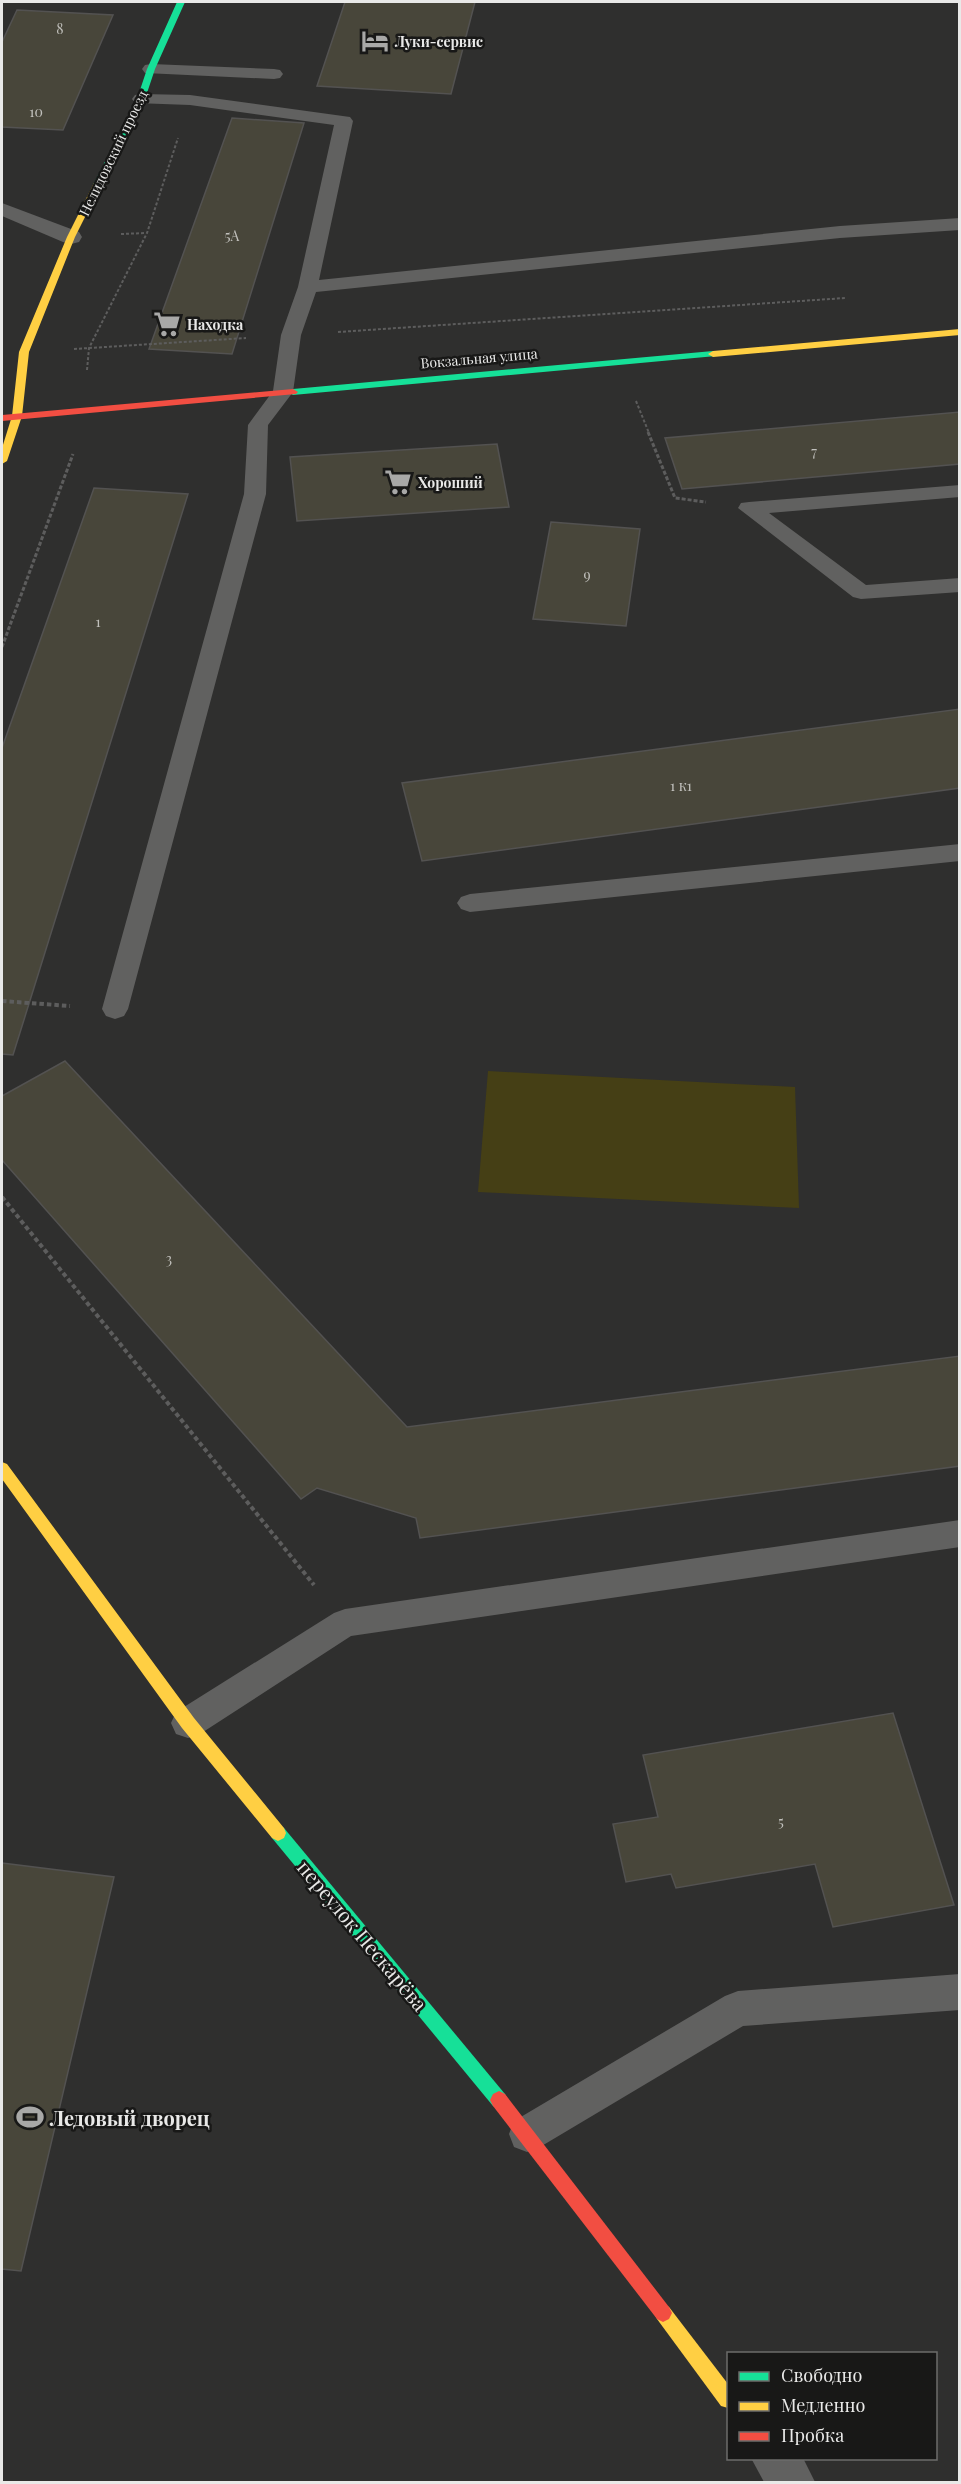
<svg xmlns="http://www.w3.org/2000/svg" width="961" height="2484" font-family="'Playfair Display',serif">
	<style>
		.green { fill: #453f15 }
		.building { fill: #48463a; stroke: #535251; stroke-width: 1.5 }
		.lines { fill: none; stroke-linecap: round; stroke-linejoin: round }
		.path-far2 { stroke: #5d5d5d; stroke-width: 2; stroke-dasharray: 3 2; stroke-linecap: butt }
		.path-far1 { stroke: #5d5d5d; stroke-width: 3; stroke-dasharray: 4 2; stroke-linecap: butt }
		.path { stroke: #5d5d5d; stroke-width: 4; stroke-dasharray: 4.5 3; stroke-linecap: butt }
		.lane { fill: #616160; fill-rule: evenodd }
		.street { fill: #616160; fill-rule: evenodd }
		.fast { fill: #16e098; fill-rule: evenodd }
		.slow { fill: #ffcf43; fill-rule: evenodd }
		.jam { fill: #f24e42; fill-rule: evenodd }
		.labels { text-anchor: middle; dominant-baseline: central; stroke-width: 5; stroke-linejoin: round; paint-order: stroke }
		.number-label { font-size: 14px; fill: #c1c0bc }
		.far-poi-label { font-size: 14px; font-weight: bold; fill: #e9e9e8; stroke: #181817; text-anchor: start }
		.far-street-label { font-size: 14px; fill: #e9e9e8; stroke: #181817 }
		.near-street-label { font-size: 20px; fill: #e9e9e8; stroke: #181817 }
		.near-poi-label { font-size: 20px; font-weight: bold; fill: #e9e9e8; stroke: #181817; text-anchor: start }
	</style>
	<rect width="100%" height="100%" fill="#2f2f2e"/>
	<path class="green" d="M488 1071 795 1087 799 1208 478 1192Z"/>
	<g class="building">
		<path d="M345 2H475L451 94 317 86Z"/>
		<path d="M17 10 113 15 63 130 2 127V42Z"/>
		<path d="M232 118 304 123 232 354 149 349Z"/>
		<path d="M960 412V464L682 489 665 438Z"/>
		<path d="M497 444 509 507 297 521 290 457Z"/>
		<path d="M94 488 188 494 13 1055 2 1054V748Z"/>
		<path d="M551 522 640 529 626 626 533 619Z"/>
		<path d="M960 709V788L422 861 402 783Z"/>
		<path d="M65 1061 407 1427 960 1356V1466L420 1538 416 1518 317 1488 301 1499 2 1160V1096Z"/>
		<path d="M893 1713 954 1905 833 1927 815 1864 676 1888 671 1874 626 1882 613 1824 658 1817 643 1755Z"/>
		<path d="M2 1863 114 1877 21 2271 2 2269Z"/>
	</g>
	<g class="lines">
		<g class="path-far2">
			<path d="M121 234 146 233"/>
			<path d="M338 332 845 298"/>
			<path d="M74 349 246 338"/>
			<path d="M87 370 89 348 147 233 178 138"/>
			<path d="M636 401 649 433"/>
		</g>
		<g class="path-far1">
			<path d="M648 432 675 498 706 502"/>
			<path d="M2 647 73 454"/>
		</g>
		<g class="path">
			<path d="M2 1001 70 1006"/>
			<path d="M2 1197 314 1585"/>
		</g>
		<g class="lane">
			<path d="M151 64 274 69 280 70 283 74 280 78 274 79 145 73 142 69 145 65Z"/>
			<path d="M141 94 190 95 350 117 353 121 319 280 840 226 960 218V230L840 238 316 292 301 335 293 392 268 425 266 494 128 1009 124 1016 115 1019 106 1016 102 1009 244 494 248 425 273 391 281 335 298 287 334 125 190 105 135 103 132 99 135 95Z"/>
			<path d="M960 485V497L769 513 866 585 960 578V592L861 599 853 597 738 508 741 503 749 502Z"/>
			<path d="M960 844V861L470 912 461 909 457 903 461 897 470 894Z"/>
			<path d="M960 1520V1547L351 1636 200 1734 188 1738 176 1734 171 1723 176 1712 334 1613 345 1609Z"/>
			<path d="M960 1974V2010L743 2026 540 2147 527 2152 514 2147 509 2134 514 2121 725 1996 738 1991Z"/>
		</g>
		<g class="street">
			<path d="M2 203 79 232 82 237 79 242 71 244 63 242 2 216Z"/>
			<path d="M751 2458H803L815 2482H764Z"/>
		</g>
		<g class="fast">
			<path d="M177 2H185L155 69 145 99 101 185 94 187 93 185 137 99 147 69Z"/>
			<path d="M713 351 718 354 716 356 293 395 288 392 293 389Z"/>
			<path d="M278 1825 284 1828 505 2094 508 2100 505 2106 499 2109 493 2106 272 1838 270 1833 272 1828Z"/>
		</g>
		<g class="slow">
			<path d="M94 183 101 185 75 237 29 352 22 416 7 461 2 464V448L12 416 19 352 67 237Z"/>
			<path d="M960 329V335L713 357 708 354 713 351Z"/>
			<path d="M2 1462 7 1464 194 1718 284 1828 286 1833 284 1838 278 1841 272 1838 182 1728 2 1479Z"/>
			<path d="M663 2304 669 2307 728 2384V2408L721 2406 657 2319 654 2313 657 2307Z"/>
		</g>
		<g class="jam">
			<path d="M293 389 298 392 296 394 2 421V415Z"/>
			<path d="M499 2091 505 2094 669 2307 672 2313 669 2319 663 2322 657 2319 493 2106 490 2100 493 2094Z"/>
		</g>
	</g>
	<defs>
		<symbol id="hotel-bare" viewBox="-9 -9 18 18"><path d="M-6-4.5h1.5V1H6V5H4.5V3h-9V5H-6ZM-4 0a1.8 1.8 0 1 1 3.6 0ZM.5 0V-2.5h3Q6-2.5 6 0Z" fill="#a8a8a7" stroke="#181817" stroke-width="2.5" paint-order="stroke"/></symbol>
		<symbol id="supermarket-bare" viewBox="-9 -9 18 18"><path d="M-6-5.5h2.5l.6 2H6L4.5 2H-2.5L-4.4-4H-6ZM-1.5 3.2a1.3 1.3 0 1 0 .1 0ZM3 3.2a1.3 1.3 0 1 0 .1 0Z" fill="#a8a8a7" stroke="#181817" stroke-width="2.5" paint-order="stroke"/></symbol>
		<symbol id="stadium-bare" viewBox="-9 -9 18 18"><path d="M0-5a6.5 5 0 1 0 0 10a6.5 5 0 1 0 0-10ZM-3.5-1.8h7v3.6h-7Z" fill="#a8a8a7" stroke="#181817" stroke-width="2.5" paint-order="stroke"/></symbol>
	</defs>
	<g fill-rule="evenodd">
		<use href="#hotel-bare" x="356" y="22" width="38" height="38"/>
		<use href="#supermarket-bare" x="148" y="305" width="38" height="38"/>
		<use href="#supermarket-bare" x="379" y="463" width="38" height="38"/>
		<use href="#stadium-bare" x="11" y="2098" width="38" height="38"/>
	</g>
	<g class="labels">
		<g class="number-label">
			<text x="60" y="28">8</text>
			<text x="36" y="111">10</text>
			<text x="232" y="235">5А</text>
			<text x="814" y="451">7</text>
			<text x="587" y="574">9</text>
			<text x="98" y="621">1</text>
			<text x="681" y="785">1 к1</text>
			<text x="169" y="1258">3</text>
			<text x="781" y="1821">5</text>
		</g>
		<g class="far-poi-label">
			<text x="395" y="41">Луки-сервис</text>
			<text x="187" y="324">Находка</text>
			<text x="418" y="482">Хороший</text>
		</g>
		<g class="far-street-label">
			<text transform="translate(113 153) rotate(-64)">Нелидовский проезд</text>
			<text transform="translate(479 358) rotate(-5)">Вокзальная улица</text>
		</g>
		<g class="near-street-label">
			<text transform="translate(363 1935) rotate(50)">переулок Пескарёва</text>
		</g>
		<g class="near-poi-label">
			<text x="50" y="2117">Ледовый дворец</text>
		</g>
	</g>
	<rect width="961" height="2484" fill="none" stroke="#e9e9e8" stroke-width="6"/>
	<rect x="727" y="2352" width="210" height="108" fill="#181817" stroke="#6c6c6b" stroke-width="1.5"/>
	<rect x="739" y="2372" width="30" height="9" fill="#16e098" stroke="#6c6c6b" stroke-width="1.5"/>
	<text x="781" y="2382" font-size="18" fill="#e9e9e8">Свободно</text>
	<rect x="739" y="2402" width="30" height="9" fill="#ffcf43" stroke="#6c6c6b" stroke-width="1.5"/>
	<text x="781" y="2412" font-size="18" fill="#e9e9e8">Медленно</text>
	<rect x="739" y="2432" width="30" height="9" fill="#f24e42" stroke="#6c6c6b" stroke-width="1.5"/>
	<text x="781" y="2442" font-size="18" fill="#e9e9e8">Пробка</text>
</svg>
